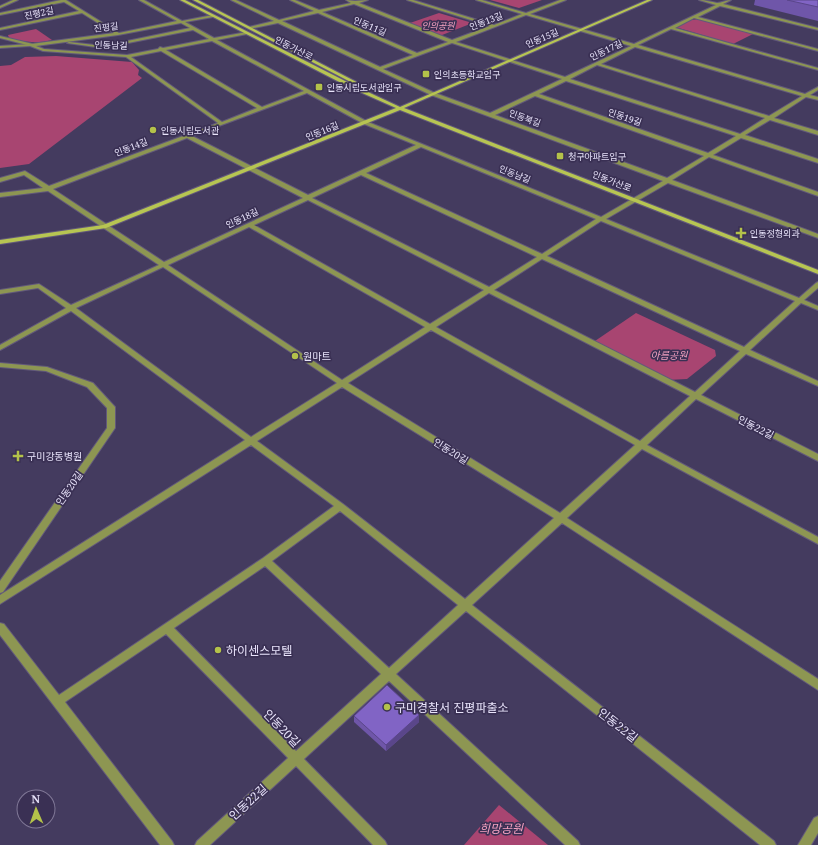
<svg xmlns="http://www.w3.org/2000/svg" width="818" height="845" font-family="'Noto Serif','Noto Sans KR',serif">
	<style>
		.green { fill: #a84571 }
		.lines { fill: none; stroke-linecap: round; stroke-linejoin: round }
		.lane-casing { stroke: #62597b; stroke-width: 2 }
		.street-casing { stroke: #62597b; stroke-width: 2 }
		.secondary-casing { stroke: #62597b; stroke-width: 2 }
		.lane { fill: #8d9652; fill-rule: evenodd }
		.street { fill: #8d9652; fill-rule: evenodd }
		.secondary { fill: #b7c552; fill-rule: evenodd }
		.wall { fill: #6f56a9 }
		.shaded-wall { fill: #5a468a }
		.building { fill: #8164c5; stroke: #5a468a }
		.poi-dot { fill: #b4c24a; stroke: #3a3054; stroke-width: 1.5 }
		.labels { text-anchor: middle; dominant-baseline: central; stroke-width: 3.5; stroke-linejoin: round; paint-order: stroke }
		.far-street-label { font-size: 9px; fill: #e9e4fb; stroke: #3a3054 }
		.far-park-label { font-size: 9px; font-style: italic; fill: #f5a2c1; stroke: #3a3054 }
		.far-poi-label { font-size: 9px; fill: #e9e4fb; stroke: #3a3054; text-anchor: start }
		.park-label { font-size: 10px; font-style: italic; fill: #f5a2c1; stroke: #3a3054 }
		.poi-label { font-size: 10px; fill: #e9e4fb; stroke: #3a3054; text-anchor: start }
		.street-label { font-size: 10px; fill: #e9e4fb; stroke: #3a3054 }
		.near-poi-label { font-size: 12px; fill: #e9e4fb; stroke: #3a3054; text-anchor: start }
		.near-street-label { font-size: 12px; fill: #e9e4fb; stroke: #3a3054 }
		.near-park-label { font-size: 12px; font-style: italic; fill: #f5a2c1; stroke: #3a3054 }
	</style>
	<rect width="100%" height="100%" fill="#443b5f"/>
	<g class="green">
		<path d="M490 0H542L519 8Z"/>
		<path d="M439 13 469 22 470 24 437 37 407 24Z"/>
		<path d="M698 19 753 34 733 44 675 27 691 20Z"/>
		<path d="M36 29 52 40C36 44 24 42 9 38L8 35Z"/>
		<path d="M56 56 132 62 139 70 138 75 142 78 29 164 0 168V66L11 65 25 57Z"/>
		<path d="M636 313 715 350 716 356 687 379 667 380 595 341Z"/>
		<path d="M499 805 548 845H464Z"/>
	</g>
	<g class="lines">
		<defs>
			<path id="lane" d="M0 36 33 44V45L31 46 0 38Z"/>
			<g id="street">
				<path d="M13 0H18L0 8V6Z"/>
				<path d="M61 0H66L119 33 177 21 139 0H144L182 21 213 15V17L185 22 214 38 247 32V34L217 40 368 122 601 217 663 181 431 95 278 23 249 29V27L274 21 231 0H236L279 20 314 11 290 0H295L319 10 351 3 346 0 355 1 368 0 359 3 452 40 490 26 407 0H413L494 25 522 14 476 0H482L526 13 560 0H566L530 14 634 44 716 5 699 0C706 0 711 2 717 3 722 3 726 0 731 0L723 4 818 28V30L720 6 698 17 818 49V51L694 18 675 28 818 68V70L671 29 638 45 805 94 818 87V90L810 95 818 97V100L806 97 774 118 818 131V135L770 120 745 135 818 159V163L741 138 713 155 818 192V196L709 157 672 180 818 234V238L668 183 606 219 799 298 816 283 818 282V288L804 300 818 306V310L801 303 750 350 818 381V386L746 354 701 395 818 454V461L696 399 647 445 818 537V544L642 449 567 518 818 679V690L562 523 472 605 774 841 776 845H760L466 611 396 674 578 841 580 845H565L389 681 304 759 385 841 387 845H373L296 766 210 845H195L197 841 288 758 166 634 65 702 172 841 174 845H160L0 635V623L4 624 59 695 263 558 334 506 251 445 0 604V595L245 440 71 311 0 350V345L66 308 38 288 0 294V290L39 284 71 305 159 265 48 191 0 197V193L43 188 24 175 0 182V178L25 171 49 186 218 123 126 57 43 51 30 46 0 48V46L31 44 114 33 82 13 0 30V28L79 11 64 2 0 15V13ZM354 4 448 42 417 53 322 12ZM318 13 413 55 380 67 282 21ZM526 15 631 46 565 77 456 42ZM181 23 190 28 103 46 69 42 67 43 103 48 193 30 209 39 163 48 160 47 158 49 127 55 44 49 36 46 118 35ZM212 41 304 91 262 107 166 50ZM452 43 562 79 490 113 435 93 383 69ZM635 47 802 96 769 116 601 64ZM161 51 257 108 222 122 131 57ZM597 65 765 118 740 134 570 79ZM566 81 736 136 708 153 539 94ZM307 93 364 124 416 145 308 195 192 136ZM535 96 704 156 667 178 495 115ZM187 138 303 198 164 262 53 189ZM421 147 596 219 542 254 366 173ZM361 175 537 257 489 287 312 198ZM308 200 484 290 430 324 254 225ZM601 221 795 301 744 347 547 256ZM249 227 425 327 342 380 168 265ZM542 259 740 351 695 392 494 290ZM163 267 337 383 251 437 76 308ZM489 293 690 396 640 441 436 327ZM431 330 635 445 560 513 348 383ZM342 387 554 518 465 599 343 504 257 441ZM340 511 458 605 389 668 272 561ZM265 566 381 674 296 751 174 628Z"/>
				<path d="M0 363 47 367 93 383 115 407V428L3 592 0 593V581L107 428V408L87 387 46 371 0 367Z"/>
				<path d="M818 816V833L811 845H798L814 818Z"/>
			</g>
			<g id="secondary">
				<path d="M180 0H185L355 86 400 107 647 0H652L404 108 818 270V274L400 110 106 228 0 244V240L103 225 396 108 351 88Z"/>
				<path d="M193 0H198L370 89 366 90Z"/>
			</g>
		</defs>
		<use href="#lane" class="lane-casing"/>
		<use href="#street" class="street-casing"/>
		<use href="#secondary" class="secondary-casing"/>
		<use href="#lane" class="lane"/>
		<use href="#street" class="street"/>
		<use href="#secondary" class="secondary"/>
	</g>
	<g class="wall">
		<path d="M755 0H818V21L754 5Z"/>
		<path d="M419 715V722L386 751 354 722V716Z"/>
	</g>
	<path class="shaded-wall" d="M419 715V722L386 751V745Z"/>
	<g class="building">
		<path d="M787 0H818V7Z"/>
		<path d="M387 685 419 715 386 745 354 716Z"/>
	</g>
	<g class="poi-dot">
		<rect x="422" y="70" width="8" height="8" rx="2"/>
		<rect x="315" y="83" width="8" height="8" rx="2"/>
		<circle cx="153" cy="130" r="4"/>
		<rect x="556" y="152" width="8" height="8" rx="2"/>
		<path d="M739 227h4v4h4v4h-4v4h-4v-4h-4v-4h4z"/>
		<circle cx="295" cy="356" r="4"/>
		<path d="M16 450h4v4h4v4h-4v4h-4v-4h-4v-4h4z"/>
		<circle cx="218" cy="650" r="4"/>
		<circle cx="387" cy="707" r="4"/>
	</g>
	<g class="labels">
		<g class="far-street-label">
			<text transform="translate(39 13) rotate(-12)">진평2길</text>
			<text transform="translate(486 21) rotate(-21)">인동13길</text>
			<text transform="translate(370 26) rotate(23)">인동11길</text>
			<text transform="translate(106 27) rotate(-7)">진평길</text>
			<text transform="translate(542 38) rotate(-23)">인동15길</text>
			<text transform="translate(111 45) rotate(2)">인동남길</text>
			<text transform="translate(294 48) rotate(27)">인동가산로</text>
			<text transform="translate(606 50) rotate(-26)">인동17길</text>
			<text transform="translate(625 117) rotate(19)">인동19길</text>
			<text transform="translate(525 118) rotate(20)">인동북길</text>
			<text transform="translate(322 131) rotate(-22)">인동16길</text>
			<text transform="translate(131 147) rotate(-21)">인동14길</text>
			<text transform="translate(515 174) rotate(22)">인동남길</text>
			<text transform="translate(612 181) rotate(21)">인동가산로</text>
			<text transform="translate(242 218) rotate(-25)">인동18길</text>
		</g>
		<g class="far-park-label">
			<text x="438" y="25">인의공원</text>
		</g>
		<g class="far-poi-label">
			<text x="434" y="74">인의초등학교입구</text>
			<text x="327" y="87">인동시립도서관입구</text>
			<text x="161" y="130">인동시립도서관</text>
			<text x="568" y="156">청구아파트입구</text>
			<text x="750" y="233">인동정형외과</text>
		</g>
		<g class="park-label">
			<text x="669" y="355">아름공원</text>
		</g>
		<g class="poi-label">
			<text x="303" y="356">원마트</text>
			<text x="27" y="456">구미강동병원</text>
		</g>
		<g class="street-label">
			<text transform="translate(756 427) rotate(27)">인동22길</text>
			<text transform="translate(451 451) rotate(32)">인동20길</text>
			<text transform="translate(69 488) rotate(-55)">인동20길</text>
		</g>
		<g class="near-poi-label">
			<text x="226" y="650">하이센스모텔</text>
			<text x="395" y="707">구미경찰서 진평파출소</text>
		</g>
		<g class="near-street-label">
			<text transform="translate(618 725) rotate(38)">인동22길</text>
			<text transform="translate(282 728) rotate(46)">인동20길</text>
			<text transform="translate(248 802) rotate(-42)">인동22길</text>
		</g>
		<g class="near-park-label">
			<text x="501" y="828">희망공원</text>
		</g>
	</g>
	<g transform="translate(36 809) rotate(358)"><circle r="19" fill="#3a3054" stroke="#807897"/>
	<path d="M0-3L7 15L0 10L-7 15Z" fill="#b4c24a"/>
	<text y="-6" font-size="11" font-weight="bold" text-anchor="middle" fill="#e9e4fb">N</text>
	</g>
</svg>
